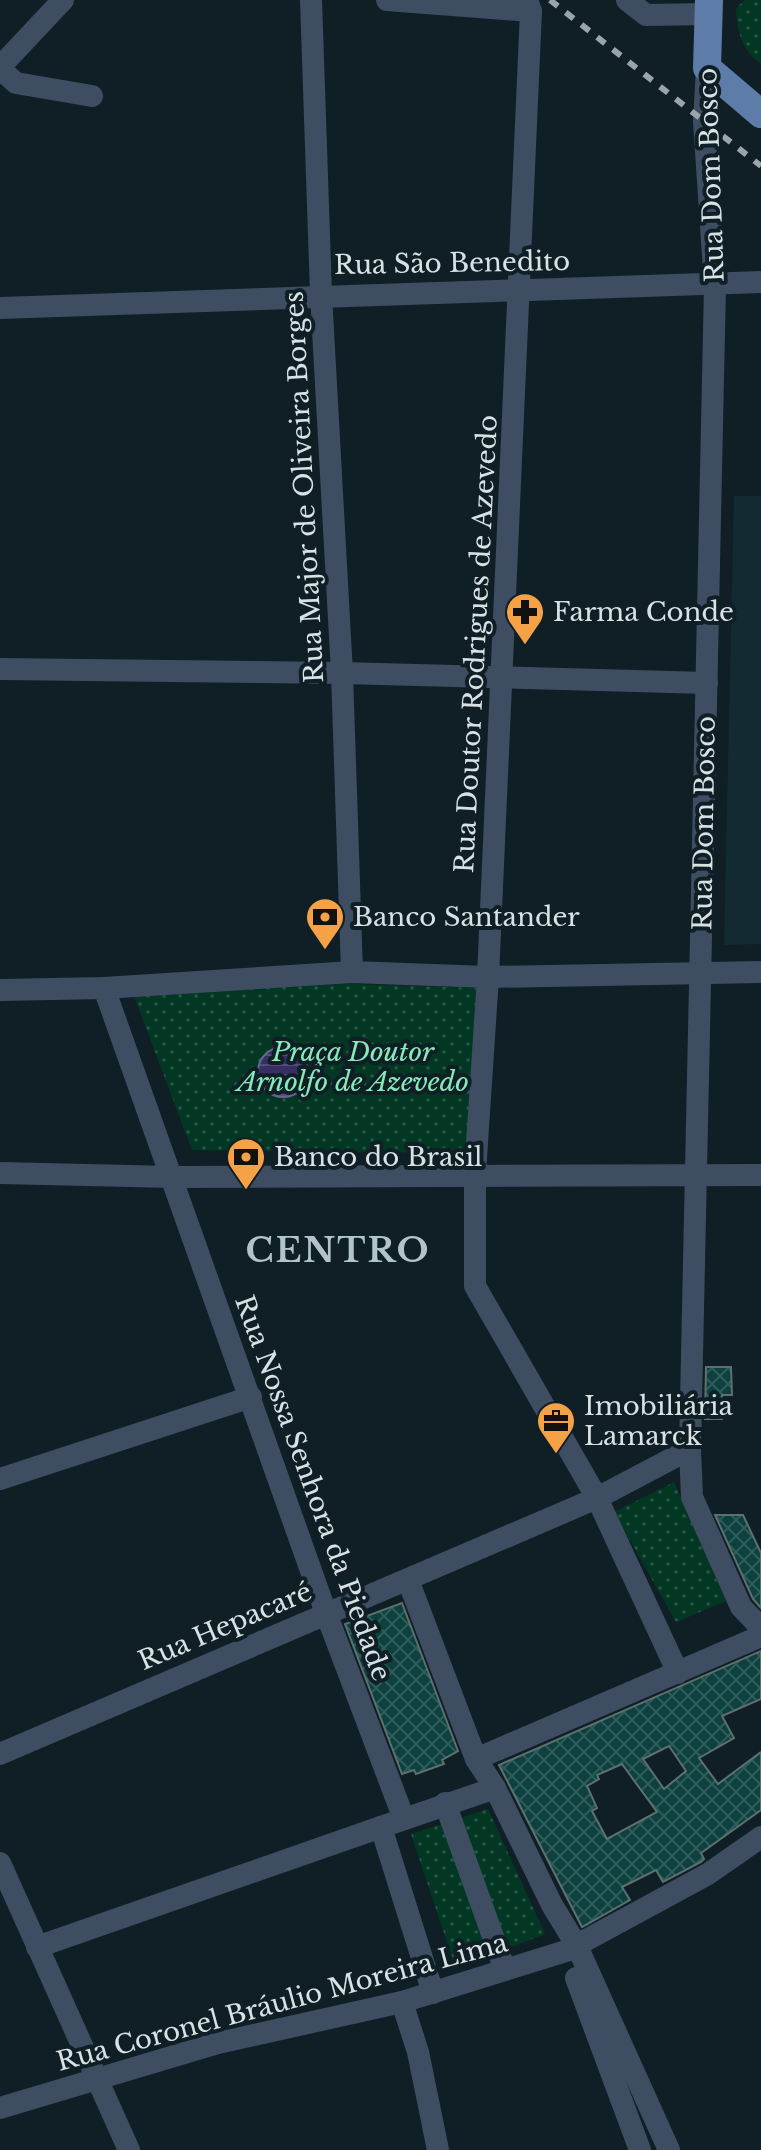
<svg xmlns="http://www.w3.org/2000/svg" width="761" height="2150" font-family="'Libre Baskerville',serif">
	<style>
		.built { fill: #132a32 }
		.park { fill: url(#park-dots) }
		.water { fill: url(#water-rules); stroke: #67658a; stroke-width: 2 }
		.building { fill: url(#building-cross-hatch); stroke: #5d706f; stroke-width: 2; fill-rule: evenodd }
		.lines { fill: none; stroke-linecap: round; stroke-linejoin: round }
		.minor { stroke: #3e4d61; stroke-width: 22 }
		.major { stroke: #5d7ca7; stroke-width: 28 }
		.rail { stroke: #9aa5a9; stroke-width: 6; stroke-dasharray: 10 10; stroke-linecap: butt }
		.labels { text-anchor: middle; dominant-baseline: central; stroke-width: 8; stroke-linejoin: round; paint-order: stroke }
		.street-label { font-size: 26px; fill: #d8e2e5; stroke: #101f25 }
		.poi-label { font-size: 26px; fill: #d8e2e5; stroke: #101f25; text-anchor: start }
		.park-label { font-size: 26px; font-style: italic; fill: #87ebb9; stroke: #101f25 }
		.district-label { font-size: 34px; font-weight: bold; letter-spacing: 2px; fill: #b1c3cb; stroke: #101f25 }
	</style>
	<defs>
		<pattern id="park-dots" width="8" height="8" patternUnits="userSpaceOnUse" patternTransform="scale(2)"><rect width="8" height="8" fill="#023823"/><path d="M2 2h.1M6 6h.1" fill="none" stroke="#265443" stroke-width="1.8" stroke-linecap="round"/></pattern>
		<pattern id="water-rules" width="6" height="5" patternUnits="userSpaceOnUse" patternTransform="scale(2)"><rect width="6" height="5" fill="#372f63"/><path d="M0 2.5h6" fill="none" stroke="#534d79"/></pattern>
		<pattern id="building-cross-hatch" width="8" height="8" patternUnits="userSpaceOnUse" patternTransform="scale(2)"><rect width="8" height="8" fill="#0c413f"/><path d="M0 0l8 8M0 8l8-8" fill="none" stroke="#2f5c5b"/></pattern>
	</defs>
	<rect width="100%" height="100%" fill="#101f25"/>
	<path class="built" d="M734 496H761V944L724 945Z"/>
	<g class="park">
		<path d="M745 0H761V64C742 51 737 31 736 8Z"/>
		<path d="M354 984 480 988 472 1153 192 1150 131 988Z"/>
		<path d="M674 1482 726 1601 676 1622 614 1512Z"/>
		<path d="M488 1809 545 1934 456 1969 411 1834Z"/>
	</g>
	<circle class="water" cx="283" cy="1072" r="25"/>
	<g class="building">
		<path d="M706 1367H731L732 1395H722V1419H705Z"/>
		<path d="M715 1515H743L761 1553V1608L753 1599Z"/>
		<path d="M402 1603 458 1751 442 1760 444 1764 416 1774 414 1770 402 1774 345 1624Z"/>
		<path d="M761 1651V1699L722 1716 734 1738 699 1758 718 1784 761 1752V1810L701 1853 704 1859 701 1862 663 1882 656 1870 622 1887 630 1900 582 1927 499 1765ZM669 1746 686 1771 664 1789 643 1759ZM622 1764 657 1812 607 1839 592 1811 597 1808 587 1786 599 1779 597 1775Z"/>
	</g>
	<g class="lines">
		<g class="minor">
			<path d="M311 0 321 294 342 673 352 972"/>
			<path d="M387 0 531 11"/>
			<path d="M527 0 531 11 488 977 475 1173V1286L597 1498 678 1673"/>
			<path d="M627 0 646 15 708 14"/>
			<path d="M0 67 63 0"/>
			<path d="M707 68 704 122 715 285 690 1449 692 1497 741 1607 761 1628"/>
			<path d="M0 69 16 83 92 96"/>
			<path d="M0 308 761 282"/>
			<path d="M0 669 342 673 707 683"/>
			<path d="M104 988 326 1613 404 1819"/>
			<path d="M0 990 104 988 352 972 488 977 761 972"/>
			<path d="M0 1173 173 1177 761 1175"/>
			<path d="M0 1479 251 1397"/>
			<path d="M408 1580 476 1759"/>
			<path d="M0 1754 597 1498 690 1449"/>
			<path d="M495 1788 552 1905 577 1946 669 2150"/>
			<path d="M445 1803 505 1970"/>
			<path d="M0 1863 129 2150"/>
			<path d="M37 1947 381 1827"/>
			<path d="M576 1978 640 2150"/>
			<path d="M433 1993 381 1827 495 1788 476 1759 761 1636"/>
			<path d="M402 2002 418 2052 438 2150"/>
			<path d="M0 2108 218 2043 402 2002 566 1951 708 1874 761 1837"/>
		</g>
		<path class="major" d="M709 0 707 68 761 114"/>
		<path class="rail" d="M550 0 761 166"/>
	</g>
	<defs>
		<symbol id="pharmacy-pin" viewBox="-11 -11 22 30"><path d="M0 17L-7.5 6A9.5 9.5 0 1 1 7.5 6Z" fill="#f5a246" stroke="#101f25"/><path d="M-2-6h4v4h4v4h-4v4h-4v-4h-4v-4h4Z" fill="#111"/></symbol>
		<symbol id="bank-pin" viewBox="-11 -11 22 30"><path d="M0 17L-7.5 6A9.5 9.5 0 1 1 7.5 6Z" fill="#f5a246" stroke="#101f25"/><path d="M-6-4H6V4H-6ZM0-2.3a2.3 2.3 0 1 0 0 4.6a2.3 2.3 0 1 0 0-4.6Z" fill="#111"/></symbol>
		<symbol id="office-pin" viewBox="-11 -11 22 30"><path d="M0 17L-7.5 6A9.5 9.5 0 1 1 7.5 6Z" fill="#f5a246" stroke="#101f25"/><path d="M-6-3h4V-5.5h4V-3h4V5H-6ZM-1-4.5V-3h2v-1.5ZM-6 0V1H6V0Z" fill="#111"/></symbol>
	</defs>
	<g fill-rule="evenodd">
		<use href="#pharmacy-pin" x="503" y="590" width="44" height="60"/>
		<use href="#bank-pin" x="303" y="895" width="44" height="60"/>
		<use href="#bank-pin" x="224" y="1135" width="44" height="60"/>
		<use href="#office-pin" x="534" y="1399" width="44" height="60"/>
	</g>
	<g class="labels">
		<g class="street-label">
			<text transform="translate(711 175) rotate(-92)">Rua Dom Bosco</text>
			<text transform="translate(452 263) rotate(-1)">Rua São Benedito</text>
			<text transform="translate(304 487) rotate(-93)">Rua Major de Oliveira Borges</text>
			<text transform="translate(476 644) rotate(-87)">Rua Doutor Rodrigues de Azevedo</text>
			<text transform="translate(704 823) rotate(-89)">Rua Dom Bosco</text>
			<text transform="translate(313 1488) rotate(70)">Rua Nossa Senhora da Piedade</text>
			<text transform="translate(225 1626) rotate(-23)">Rua Hepacaré</text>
			<text transform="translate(282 2002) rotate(-15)">Rua Coronel Bráulio Moreira Lima</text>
		</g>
		<g class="poi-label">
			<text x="553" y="612">Farma Conde</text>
			<text x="353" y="917">Banco Santander</text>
			<text x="274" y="1157">Banco do Brasil</text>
			<text x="584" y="1406">Imobiliária<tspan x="584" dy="30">Lamarck</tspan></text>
		</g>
		<g class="park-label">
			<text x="353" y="1052">Praça Doutor<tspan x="353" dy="30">Arnolfo de Azevedo</tspan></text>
		</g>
		<g class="district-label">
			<text x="338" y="1250">CENTRO</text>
		</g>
	</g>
</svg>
